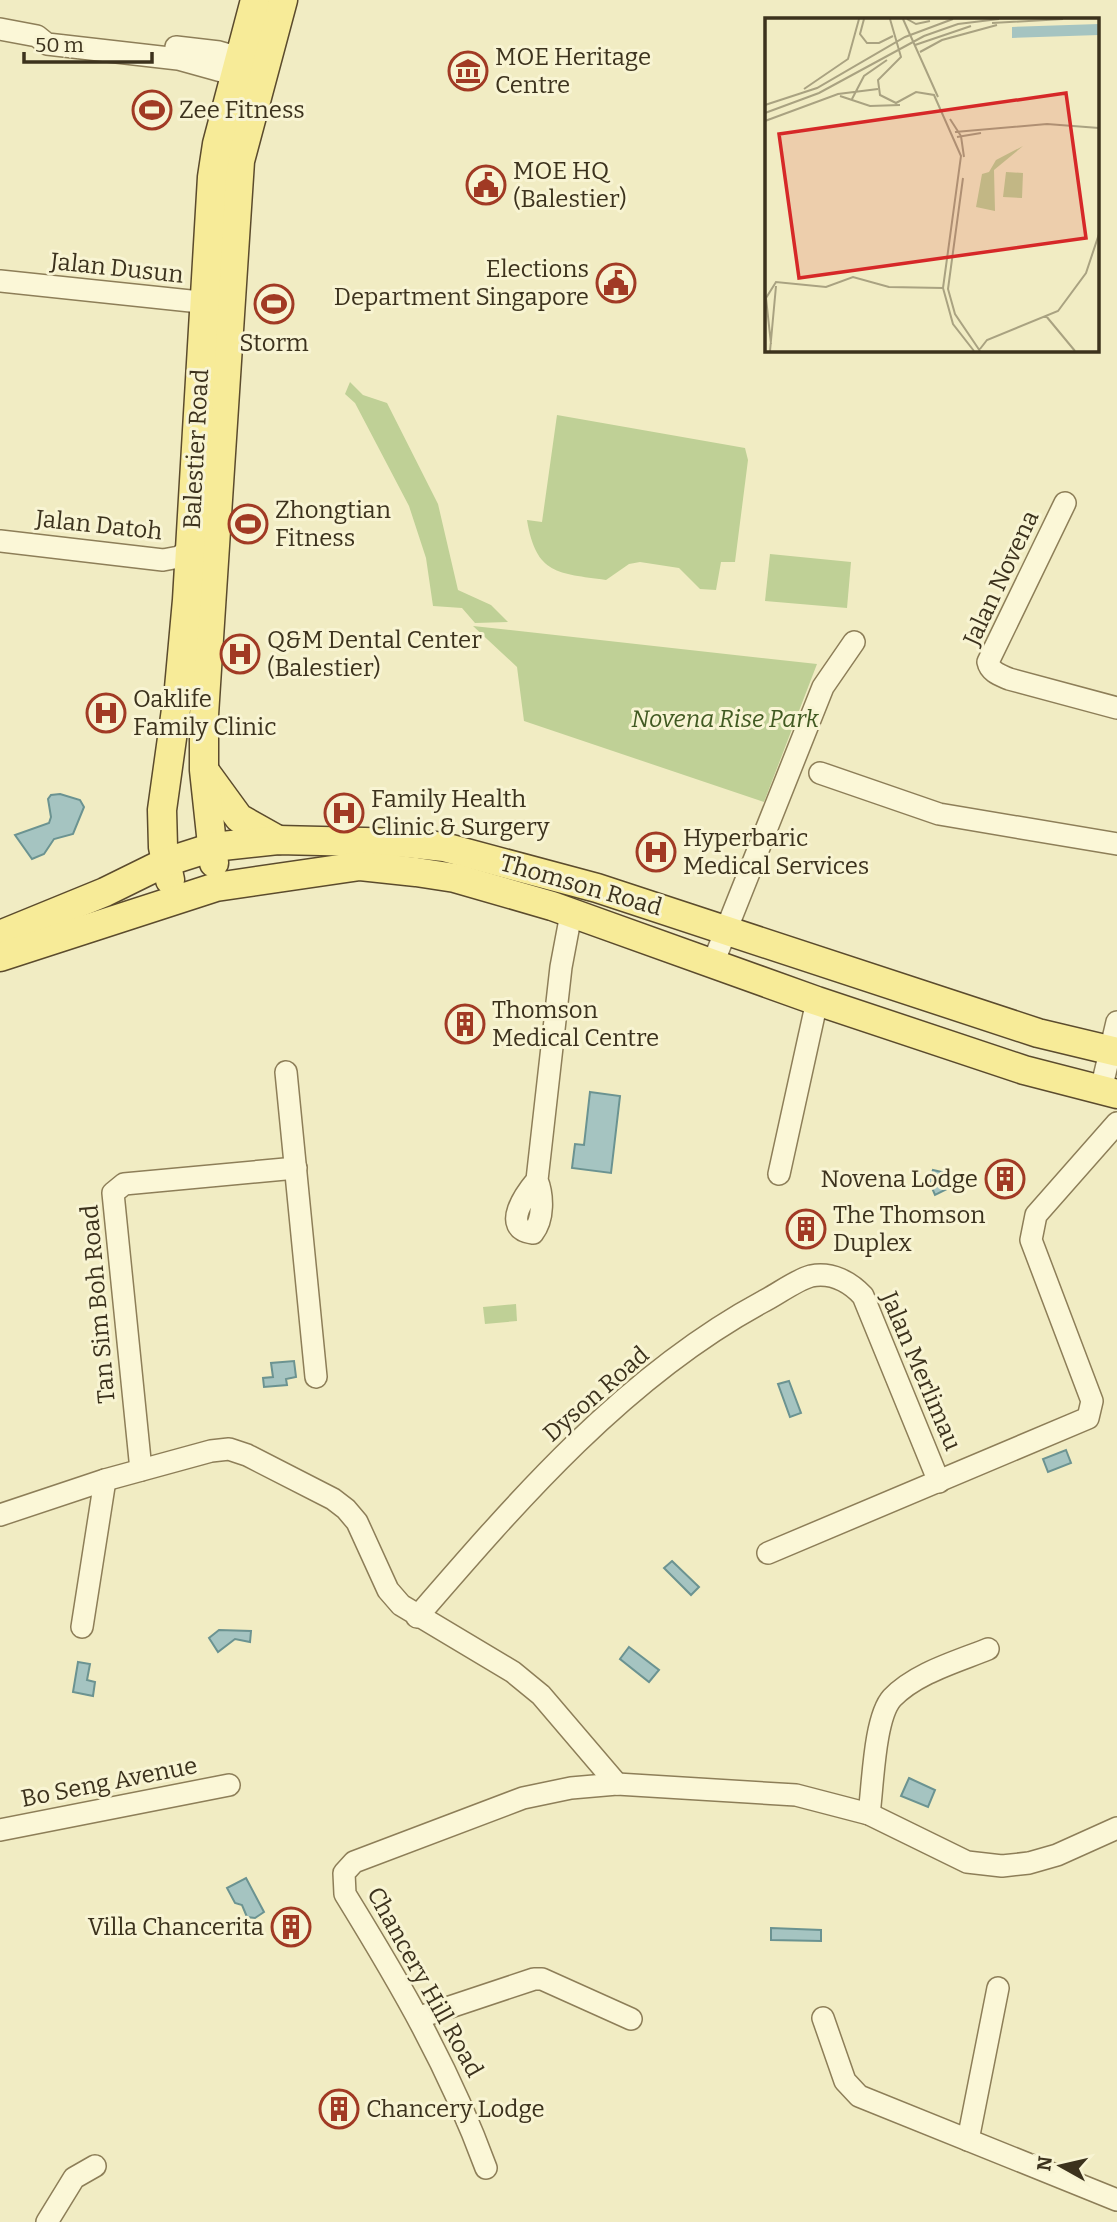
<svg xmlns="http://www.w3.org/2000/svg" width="1117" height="2222" font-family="Bitter,serif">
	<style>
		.green { fill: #bfd096 }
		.water { fill: #a5c4c1; stroke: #6b9391; stroke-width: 2 }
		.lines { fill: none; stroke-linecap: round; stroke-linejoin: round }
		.minor-casing { stroke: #8d7e58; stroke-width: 24 }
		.major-casing { stroke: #5b4b2d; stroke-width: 31 }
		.minor { stroke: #fbf7d7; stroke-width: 21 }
		.major { stroke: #f7eb98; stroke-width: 28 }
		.labels { text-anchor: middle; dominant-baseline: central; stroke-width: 6; stroke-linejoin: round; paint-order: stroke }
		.poi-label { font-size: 24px; fill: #3c321d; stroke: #f8f4d3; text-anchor: start }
		.street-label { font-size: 24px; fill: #3c321d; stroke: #f8f4d3 }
		.park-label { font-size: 24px; font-style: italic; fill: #415a22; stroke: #f8f4d3 }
		.inset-road { fill: none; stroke: #a9a281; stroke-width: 2 }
		.view { fill: #d62828; fill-opacity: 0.15; stroke: #d62828; stroke-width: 3.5 }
		.inset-edge { fill: none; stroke: #3c321d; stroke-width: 3.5 }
	</style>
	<rect width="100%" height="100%" fill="#f1ecc3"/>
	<g class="green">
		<path d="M350 382 363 395 387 403 438 504 458 590 491 605 508 622 475 623 462 608 433 606 426 558 409 506 355 403 345 394Z"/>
		<path d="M557 415 745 448 748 460 735 562H721L716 590 700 589 679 568 640 562 629 564 606 580C558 573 536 575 527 520L542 522Z"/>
		<path d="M770 554 851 562 847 608 765 601Z"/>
		<path d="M473 626 817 664 764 802 524 721 517 667Z"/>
		<path d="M516 1304 517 1321 485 1324 483 1307Z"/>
	</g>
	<g class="water">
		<path d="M60 794 80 800 84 807 73 834 54 839 44 854 32 859 15 835 49 823 51 817 48 799 51 795Z"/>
		<path d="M590 1092 620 1096 611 1173 572 1168 575 1144 584 1145Z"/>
		<path d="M933 1170 969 1178 935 1195 929 1181Z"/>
		<path d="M294 1361 296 1377 286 1379 287 1385 264 1387 263 1378 273 1377 271 1363Z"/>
		<path d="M789 1381 801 1413 790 1417 778 1384Z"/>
		<path d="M1066 1450 1071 1463 1048 1472 1043 1459Z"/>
		<path d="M672 1561 699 1587 691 1595 664 1568Z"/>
		<path d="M219 1630 251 1631 250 1642 235 1639 218 1652 209 1638Z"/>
		<path d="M629 1647 659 1670 649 1682 620 1659Z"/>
		<path d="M78 1662 90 1664 87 1680 95 1682 93 1696 73 1692Z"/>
		<path d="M909 1778 935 1790 928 1807 901 1796Z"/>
		<path d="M246 1878 264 1912 255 1918 247 1917 242 1905 235 1903 227 1888Z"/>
		<path d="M771 1928 821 1930V1941L771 1940Z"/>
	</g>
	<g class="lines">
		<defs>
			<g id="minor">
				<path d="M0 29 37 36 47 44 178 59 250 79"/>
				<path d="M176 47 219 52 254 62"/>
				<path d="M0 281 219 304"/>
				<path d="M1065 503 988 662C990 672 1000 675 1009 679L1117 708"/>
				<path d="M0 541 163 560 179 557 190 549"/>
				<path d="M820 773 939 814 1117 844"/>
				<path d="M713 963 823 687 854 642"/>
				<path d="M286 1072 316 1377"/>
				<path d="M1101 1090 1117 1022"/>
				<path d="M779 1174 817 1001"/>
				<path d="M537 1180C527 1192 499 1229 533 1233 544 1219 543 1195 537 1180L561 967 571 914"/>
				<path d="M141 1470 113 1193 124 1184 296 1168"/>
				<path d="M0 1515 105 1480 211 1451 229 1449 247 1455 333 1499 346 1509 357 1522 388 1590 401 1605 513 1672 541 1695 617 1784"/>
				<path d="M768 1553 1088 1418 1092 1401 1031 1240 1036 1215 1117 1123"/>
				<path d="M417 1617C518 1500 626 1375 764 1301 778 1294 796 1280 811 1276 832 1272 850 1282 863 1296L939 1482"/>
				<path d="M82 1627 105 1480"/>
				<path d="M869 1814C873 1786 874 1718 892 1698 916 1673 956 1662 988 1649"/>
				<path d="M0 1830 229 1785"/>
				<path d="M420 2017 534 1979H542L631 2019"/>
				<path d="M823 2018 845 2081 859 2096 1117 2200"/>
				<path d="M968 2140 998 1988"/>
				<path d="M486 2168C449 2067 401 1985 345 1894L344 1873 354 1862 523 1798 571 1788 617 1784 796 1795 869 1814 967 1862 1002 1866 1029 1863 1057 1855 1117 1828"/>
				<path d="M47 2222 74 2178 95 2166"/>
			</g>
			<g id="major">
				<path d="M207 774 239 818 278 840"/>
				<path d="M214 863 204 770V715L240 161 283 0"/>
				<path d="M170 880 163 847 162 810 179 688 187 600 212 177 217 144 255 0"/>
				<path d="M0 935 105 892 166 862 213 847 278 840 407 843 444 847 597 888 1038 1033 1117 1052"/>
				<path d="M0 957 216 887 360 866 416 872 455 878 552 906 817 1001 1024 1070 1117 1094"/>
			</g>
		</defs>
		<use href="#minor" class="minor-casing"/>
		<use href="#major" class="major-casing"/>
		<use href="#minor" class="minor"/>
		<use href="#major" class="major"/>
	</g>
	<defs>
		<symbol id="museum-ring" viewBox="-11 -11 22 22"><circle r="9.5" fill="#f8f4d3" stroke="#a13a24" stroke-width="1.5"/><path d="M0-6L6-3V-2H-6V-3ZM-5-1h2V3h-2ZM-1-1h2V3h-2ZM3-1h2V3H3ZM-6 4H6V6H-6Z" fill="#a13a24"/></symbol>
		<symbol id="stadium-ring" viewBox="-11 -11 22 22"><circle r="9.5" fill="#f8f4d3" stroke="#a13a24" stroke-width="1.5"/><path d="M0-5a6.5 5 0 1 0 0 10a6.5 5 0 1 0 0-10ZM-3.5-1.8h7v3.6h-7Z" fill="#a13a24"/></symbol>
		<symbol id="civic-ring" viewBox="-11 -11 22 22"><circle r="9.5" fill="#f8f4d3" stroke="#a13a24" stroke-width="1.5"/><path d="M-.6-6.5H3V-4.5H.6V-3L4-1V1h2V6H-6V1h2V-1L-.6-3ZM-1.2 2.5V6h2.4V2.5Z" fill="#a13a24"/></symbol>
		<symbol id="hospital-ring" viewBox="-11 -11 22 22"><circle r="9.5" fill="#f8f4d3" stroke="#a13a24" stroke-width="1.5"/><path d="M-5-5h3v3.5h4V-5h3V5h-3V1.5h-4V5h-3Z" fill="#a13a24"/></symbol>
		<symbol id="building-ring" viewBox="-11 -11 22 22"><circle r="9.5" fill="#f8f4d3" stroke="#a13a24" stroke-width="1.5"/><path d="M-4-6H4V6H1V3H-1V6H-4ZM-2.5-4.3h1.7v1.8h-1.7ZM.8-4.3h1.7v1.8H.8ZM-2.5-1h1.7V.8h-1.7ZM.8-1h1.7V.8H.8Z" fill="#a13a24"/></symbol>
	</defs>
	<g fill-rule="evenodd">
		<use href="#museum-ring" x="446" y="49" width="44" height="44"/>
		<use href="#stadium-ring" x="130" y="88" width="44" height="44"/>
		<use href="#civic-ring" x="464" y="163" width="44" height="44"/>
		<use href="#civic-ring" x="594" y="261" width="44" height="44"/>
		<use href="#stadium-ring" x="252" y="282" width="44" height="44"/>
		<use href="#stadium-ring" x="226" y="502" width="44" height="44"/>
		<use href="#hospital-ring" x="218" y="632" width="44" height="44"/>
		<use href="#hospital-ring" x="84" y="691" width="44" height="44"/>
		<use href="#hospital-ring" x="322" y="791" width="44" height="44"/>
		<use href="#hospital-ring" x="634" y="830" width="44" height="44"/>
		<use href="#building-ring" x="443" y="1002" width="44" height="44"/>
		<use href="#building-ring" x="983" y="1157" width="44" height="44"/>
		<use href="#building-ring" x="784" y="1207" width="44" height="44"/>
		<use href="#building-ring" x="269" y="1905" width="44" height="44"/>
		<use href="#building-ring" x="317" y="2087" width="44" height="44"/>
	</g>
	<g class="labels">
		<g class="poi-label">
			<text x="495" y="57">MOE Heritage<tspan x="495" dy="28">Centre</tspan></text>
			<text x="179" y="110">Zee Fitness</text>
			<text x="513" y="171">MOE HQ<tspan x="513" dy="28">(Balestier)</tspan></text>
			<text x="589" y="269" text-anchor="end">Elections<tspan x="589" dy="28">Department Singapore</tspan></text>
			<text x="274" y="343" text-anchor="middle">Storm</text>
			<text x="275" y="510">Zhongtian<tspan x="275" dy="28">Fitness</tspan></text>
			<text x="267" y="640">Q&amp;M Dental Center<tspan x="267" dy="28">(Balestier)</tspan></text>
			<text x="133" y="699">Oaklife<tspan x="133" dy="28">Family Clinic</tspan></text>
			<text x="371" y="799">Family Health<tspan x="371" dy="28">Clinic &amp; Surgery</tspan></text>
			<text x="683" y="838">Hyperbaric<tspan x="683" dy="28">Medical Services</tspan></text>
			<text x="492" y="1010">Thomson<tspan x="492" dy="28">Medical Centre</tspan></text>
			<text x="978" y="1179" text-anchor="end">Novena Lodge</text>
			<text x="833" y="1215">The Thomson<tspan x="833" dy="28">Duplex</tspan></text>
			<text x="264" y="1927" text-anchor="end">Villa Chancerita</text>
			<text x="366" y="2109">Chancery Lodge</text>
		</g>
		<g class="street-label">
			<text transform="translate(117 268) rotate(6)">Jalan Dusun</text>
			<text transform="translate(196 449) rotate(-87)">Balestier Road</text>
			<text transform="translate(99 525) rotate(6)">Jalan Datoh</text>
			<text transform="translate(1001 578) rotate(-65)">Jalan Novena</text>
			<text transform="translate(581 885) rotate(16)">Thomson Road</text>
			<text transform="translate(98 1304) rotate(-95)">Tan Sim Boh Road</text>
			<text transform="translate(921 1371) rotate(67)">Jalan Merlimau</text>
			<text transform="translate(596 1394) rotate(-41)">Dyson Road</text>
			<text transform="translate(109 1782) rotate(-11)">Bo Seng Avenue</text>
			<text transform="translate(425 1982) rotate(61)">Chancery Hill Road</text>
		</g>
		<g class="park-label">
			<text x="725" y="719">Novena Rise Park</text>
		</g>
	</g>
	<g transform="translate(765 18)">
		<rect width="334" height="334" fill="#f1ecc3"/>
		<path d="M258 128 229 152 230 193 211 189 217 156 224 154 231 142ZM241 154 258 155 257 180 238 179Z" fill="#bfd096"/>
		<path d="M334 6V17L247 20V9Z" fill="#a5c4c1"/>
		<path class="inset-road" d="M99 1 95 16 102 25H114L128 18M125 1 136 39 113 62 115 77 131 85 151 74 169 77 196 138 178 270 188 306 209 333M138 1 173 79M142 1 151 6 165 3M227 5 298 1M150 27 206 8M155 34 177 22 232 7M39 71 83 41 94 1M75 78 105 88 135 87M87 81 99 58 122 42M0 87 52 70 140 19 188 1M0 95 54 75 159 18 193 6 234 1M185 101 196 118 199 139M0 103 73 76 113 71M190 114 282 106 334 110M192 119 216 115M198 160 183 271 190 296 215 333M281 298 310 333M6 326 1 280 11 264 61 269 88 259 124 269 178 270M215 331 222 322 293 293 321 255 334 216M5 333 11 268"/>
		<path class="view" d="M301 75 321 220 34 260 14 116Z"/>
		<rect width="334" height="334" class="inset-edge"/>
	</g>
	<g transform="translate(1061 2166) rotate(278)" stroke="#f8f4d3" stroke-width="5" paint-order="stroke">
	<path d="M0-5L12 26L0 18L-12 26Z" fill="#3c321d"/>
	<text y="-10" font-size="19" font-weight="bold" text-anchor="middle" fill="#3c321d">N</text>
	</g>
	<path d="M24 52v10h128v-10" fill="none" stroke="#3c321d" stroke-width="3.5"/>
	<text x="35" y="52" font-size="21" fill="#3c321d" stroke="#f8f4d3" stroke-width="5" paint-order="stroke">50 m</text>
</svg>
